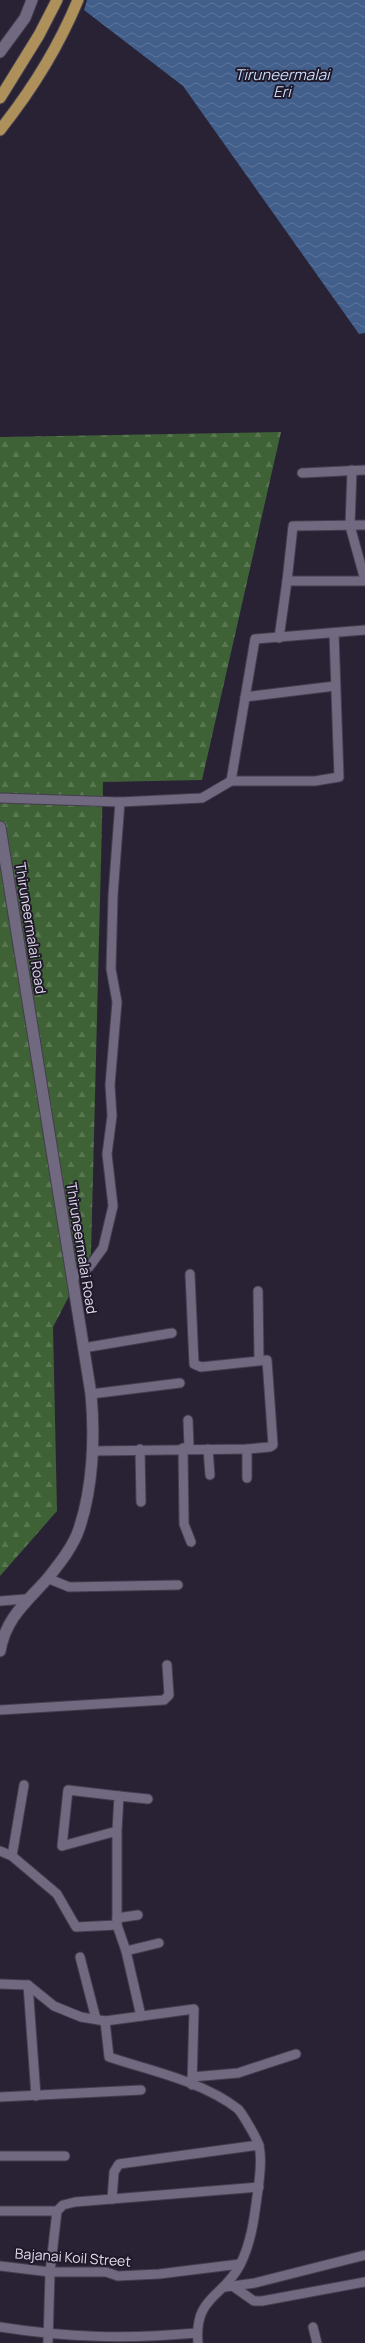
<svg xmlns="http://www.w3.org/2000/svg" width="365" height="2343" font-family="Manrope,sans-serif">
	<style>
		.forest { fill: url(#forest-firs) }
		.water { fill: url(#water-waves) }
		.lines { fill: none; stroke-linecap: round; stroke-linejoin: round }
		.minor-casing { stroke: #443e4e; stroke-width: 11 }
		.tertiary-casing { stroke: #443e4e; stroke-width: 13 }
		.trunk-casing { stroke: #443e4e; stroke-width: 13 }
		.minor { stroke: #716980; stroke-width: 9 }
		.tertiary { stroke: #716980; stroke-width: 11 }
		.trunk { stroke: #ae905a; stroke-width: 11 }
		.labels { text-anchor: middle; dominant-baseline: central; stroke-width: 4; stroke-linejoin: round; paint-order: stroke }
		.street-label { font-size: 14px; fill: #e2deeb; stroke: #20192b }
		.water-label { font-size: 15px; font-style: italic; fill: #c9dbf7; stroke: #20192b }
	</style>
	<defs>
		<pattern id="forest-firs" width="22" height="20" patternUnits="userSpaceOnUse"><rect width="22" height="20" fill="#3e6135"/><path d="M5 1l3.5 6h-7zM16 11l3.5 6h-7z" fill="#5a7752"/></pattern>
		<pattern id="water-waves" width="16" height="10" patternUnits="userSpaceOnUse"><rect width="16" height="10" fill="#425e8a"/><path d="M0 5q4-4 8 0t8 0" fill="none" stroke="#5d759b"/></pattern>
	</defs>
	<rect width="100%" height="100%" fill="#292235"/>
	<path class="forest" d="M281 432 202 780 103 782 91 1254 53 1327 57 1511 0 1576V437Z"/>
	<path class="water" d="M87 0H365V333L359 334 183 86 84 10Z"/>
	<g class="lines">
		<defs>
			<g id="minor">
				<path d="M352 470 350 526 365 580"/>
				<path d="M302 473 365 470"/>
				<path d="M287 581 293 526 365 525"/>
				<path d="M279 638 287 581H365"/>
				<path d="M245 697 335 686"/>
				<path d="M231 781H315L339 777 334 633"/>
				<path d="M0 798 120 802 202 798 231 781 255 639 365 630"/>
				<path d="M72 1278 89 1267 103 1248 113 1206 107 1154 112 1116 110 1085 117 1002 111 969 113 895 120 802"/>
				<path d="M258 1291 259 1360"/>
				<path d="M83 1348 172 1333"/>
				<path d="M91 1394 180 1383"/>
				<path d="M188 1420 189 1448"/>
				<path d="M183 1448 184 1524 191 1542"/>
				<path d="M140 1449 141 1502"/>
				<path d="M208 1449 210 1475"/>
				<path d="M93 1451 247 1449 270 1447 273 1445 267 1360 201 1367 194 1364 190 1274"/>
				<path d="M247 1478V1449"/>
				<path d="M47 1578 69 1587 178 1585"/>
				<path d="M0 1601 26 1599"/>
				<path d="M0 1710 164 1700 169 1695 167 1665"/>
				<path d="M119 1796 148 1799"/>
				<path d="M117 1831 62 1846 68 1790 119 1796 117 1831V1925L126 1951 141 2016"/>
				<path d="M0 1851 12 1856 57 1894 76 1927 117 1925"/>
				<path d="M12 1856 24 1785"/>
				<path d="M117 1918 138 1915"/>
				<path d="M126 1951 159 1943"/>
				<path d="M80 1957 96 2019"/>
				<path d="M0 1984 28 1985 54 2006 81 2017 105 2021 194 2009 192 2085"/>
				<path d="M28 1985 36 2096"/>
				<path d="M105 2021 109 2057C151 2071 202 2081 238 2109 242 2113 258 2140 259 2146 262 2158 259 2184 257 2197 254 2220 251 2243 240 2265 223 2298 194 2296 198 2343"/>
				<path d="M192 2077 238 2073 296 2054"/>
				<path d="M0 2097 141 2090"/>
				<path d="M0 2156H65"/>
				<path d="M112 2199 114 2172 119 2164 259 2145"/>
				<path d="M0 2211H57L63 2205 75 2202 259 2187"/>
				<path d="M0 2266 50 2272H106L118 2276 159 2274 240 2264"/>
				<path d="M225 2287 255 2283 365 2255"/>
				<path d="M234 2287 254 2301H262L365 2282"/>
				<path d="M0 2327C68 2338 128 2339 197 2333"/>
				<path d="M313 2327 317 2343"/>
				<path d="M48 2343 50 2272 57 2211"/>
			</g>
			<g id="tertiary">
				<path d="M0 52 25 18 32 0"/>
				<path d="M0 827 91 1394C95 1437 93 1488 79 1529 73 1547 59 1564 48 1578 27 1602 6 1617 0 1651"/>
			</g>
			<g id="trunk">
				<path d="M0 98 39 35 57 0"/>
				<path d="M0 130C31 91 59 46 78 0"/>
			</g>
		</defs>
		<use href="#minor" class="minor-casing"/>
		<use href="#tertiary" class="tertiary-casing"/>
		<use href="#trunk" class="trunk-casing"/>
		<use href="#minor" class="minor"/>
		<use href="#tertiary" class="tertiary"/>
		<use href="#trunk" class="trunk"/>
	</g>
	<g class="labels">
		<g class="street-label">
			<text transform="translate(31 928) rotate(81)">Thiruneermalai Road</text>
			<text transform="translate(82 1248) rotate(81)">Thiruneermalai Road</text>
			<text transform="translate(73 2257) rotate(4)">Bajanai Koil Street</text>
		</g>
		<g class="water-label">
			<text x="282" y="74">Tiruneermalai<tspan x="282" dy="17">Eri</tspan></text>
		</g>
	</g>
</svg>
